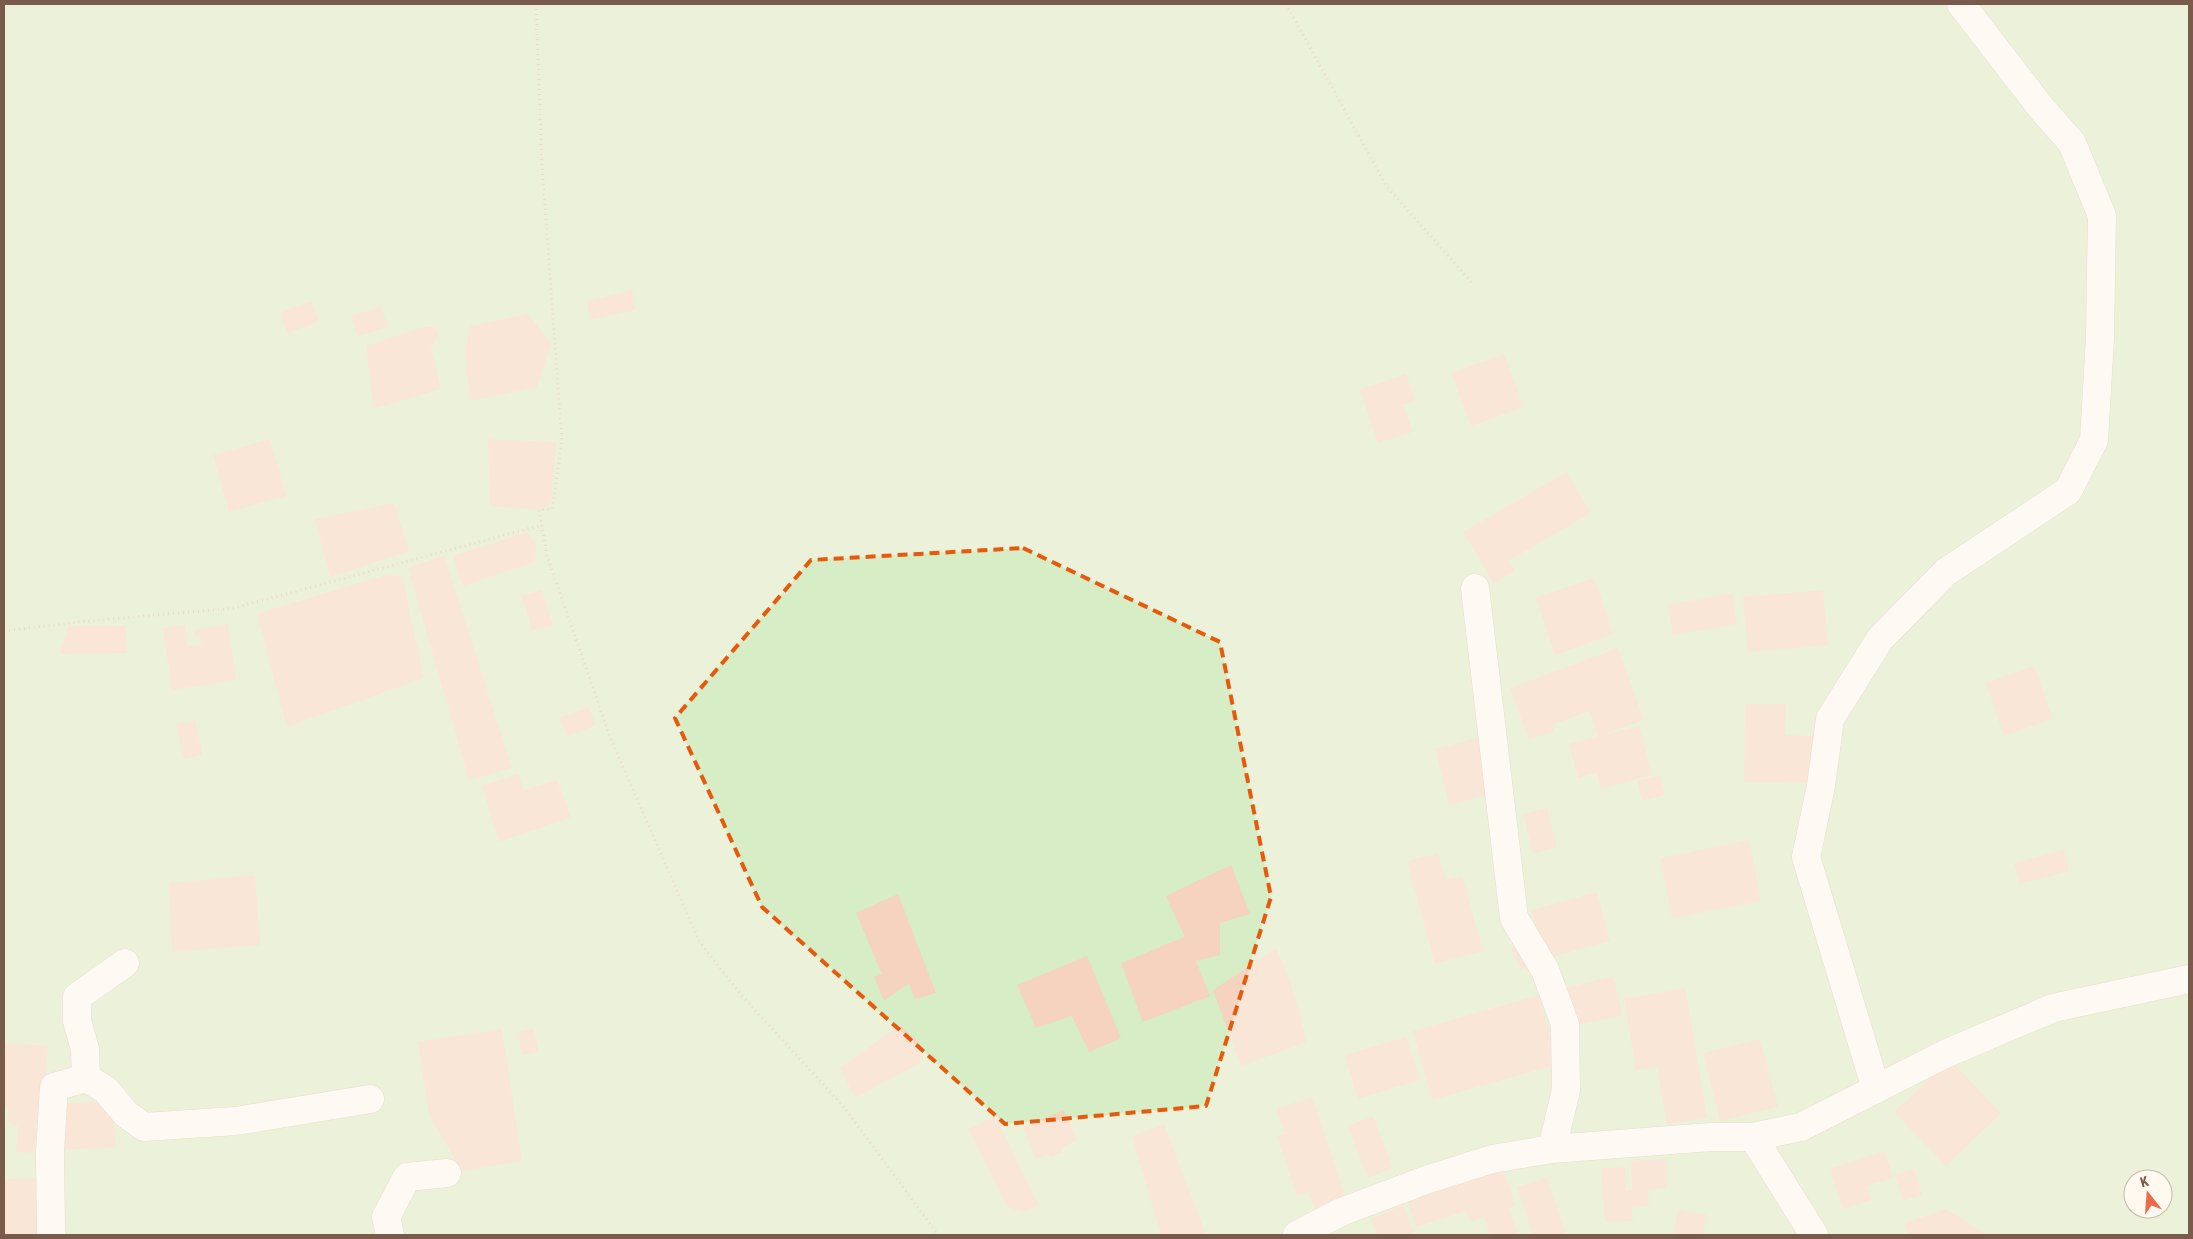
<svg xmlns="http://www.w3.org/2000/svg" width="2193" height="1239" font-family="'Roboto Condensed',sans-serif">
	<style>
		.green { fill: #d6edc6; fill-rule: evenodd }
		.building { fill: #f5d3bf }
		.lines { fill: none; stroke-linecap: round; stroke-linejoin: round }
		.minor-casing { stroke: #d1bcad; stroke-width: 29 }
		.tertiary-casing { stroke: #d1bcad; stroke-width: 29 }
		.path { stroke: #dab6a1; stroke-width: 3; stroke-dasharray: 1 4; stroke-linecap: butt }
		.minor { stroke: #fff; stroke-width: 28 }
		.tertiary { stroke: #fff; stroke-width: 28 }
		.marked { fill: none; stroke: #e8590c; stroke-width: 4; stroke-dasharray: 10 6; stroke-linejoin: round }
	</style>
	<rect width="100%" height="100%" fill="#fef5e9"/>
	<path class="green" d="M4 4H2189V1235H4ZM2133 1179H2163V1209H2133Z"/>
	<g class="building">
		<path d="M632 290 636 310 590 320 587 301Z"/>
		<path d="M311 301 319 322 287 333 280 313Z"/>
		<path d="M381 306 388 327 358 337 351 316Z"/>
		<path d="M528 314 551 343 537 387 470 401 465 354 470 326Z"/>
		<path d="M423 327H435L438 334 431 349 441 389 374 409 366 346Z"/>
		<path d="M1504 354 1524 407 1471 426 1451 373Z"/>
		<path d="M1406 374 1415 401 1403 405 1413 432 1378 443 1360 390Z"/>
		<path d="M270 439 286 496 229 512 213 455Z"/>
		<path d="M488 439 556 442 551 503 539 510 490 506Z"/>
		<path d="M1567 472 1591 513 1508 561 1515 571 1494 583 1463 532Z"/>
		<path d="M394 503 409 551 330 577 315 519Z"/>
		<path d="M527 532 536 544 535 562 463 586 453 556Z"/>
		<path d="M444 555 512 768 469 780 408 568Z"/>
		<path d="M385 575 402 576 424 678 287 727 257 614Z"/>
		<path d="M1594 578 1613 634 1555 655 1536 598Z"/>
		<path d="M542 590 553 626 532 630 522 596Z"/>
		<path d="M1823 590 1828 645 1748 652 1743 597Z"/>
		<path d="M1732 593 1737 624 1673 635 1668 605Z"/>
		<path d="M228 624 236 680 172 690 163 628 185 625 188 647 201 645 200 635 194 636 193 630Z"/>
		<path d="M68 626H126L127 653 60 654Z"/>
		<path d="M1618 648 1644 720 1601 735 1639 726 1652 775 1601 789 1597 773 1578 778 1569 744 1598 736 1589 711 1552 725 1554 731 1529 740 1510 688Z"/>
		<path d="M2034 666 2053 719 2004 736 1986 683Z"/>
		<path d="M1745 704H1786L1785 735 1817 736V783L1744 782Z"/>
		<path d="M589 707 596 725 567 737 560 718Z"/>
		<path d="M195 720 203 755 184 759 176 724Z"/>
		<path d="M1481 737 1495 793 1449 805 1435 749Z"/>
		<path d="M518 774 524 790 557 780 571 817 499 842 482 786Z"/>
		<path d="M1660 775 1665 795 1642 801 1637 781Z"/>
		<path d="M1547 808 1557 847 1533 854 1523 814Z"/>
		<path d="M1749 840 1761 901 1672 918 1660 858Z"/>
		<path d="M2064 850 2069 871 2020 884 2014 863Z"/>
		<path d="M1438 853 1446 880 1462 876 1483 951 1435 964 1407 861Z"/>
		<path d="M1231 865 1250 914 1220 923V955L1196 961 1210 996 1143 1022 1121 963 1185 937 1166 896Z"/>
		<path d="M255 875 260 945 172 952 169 883Z"/>
		<path d="M1597 892 1610 941 1544 959 1531 910Z"/>
		<path d="M898 894 936 993 915 999 909 983 884 1001 874 977 882 974 856 913Z"/>
		<path d="M1524 941 1535 962 1521 969 1511 948Z"/>
		<path d="M1276 949 1290 980 1307 1042 1241 1066 1213 990Z"/>
		<path d="M1087 956 1121 1038 1089 1052 1072 1016 1036 1028 1017 985Z"/>
		<path d="M1613 976 1623 1015 1576 1026 1566 988Z"/>
		<path d="M1685 988 1707 1118 1667 1124 1657 1067 1636 1070 1624 999Z"/>
		<path d="M1539 995 1558 1064 1432 1100 1413 1031Z"/>
		<path d="M900 1025 919 1043 922 1062 855 1098 840 1068Z"/>
		<path d="M533 1028 539 1051 523 1055 517 1032Z"/>
		<path d="M502 1029 522 1161 462 1171 429 1115 418 1042Z"/>
		<path d="M1406 1037 1420 1080 1358 1099 1345 1055Z"/>
		<path d="M1760 1039 1778 1107 1720 1121 1703 1053Z"/>
		<path d="M4 1043 48 1046 44 1104H38L34 1153 16 1152 18 1127 7 1121 9 1108 4 1110Z"/>
		<path d="M1950 1060 2001 1113 1946 1166 1894 1112Z"/>
		<path d="M1312 1097 1347 1202 1316 1213 1309 1192 1297 1196 1277 1136 1285 1134 1276 1109Z"/>
		<path d="M113 1101 116 1147 61 1150 58 1104Z"/>
		<path d="M1064 1110 1077 1141 1061 1148 1063 1152 1050 1157 1048 1154 1036 1159 1023 1127Z"/>
		<path d="M995 1116 1039 1205 1025 1212 1007 1207 968 1129Z"/>
		<path d="M1373 1116 1393 1168 1368 1178 1348 1126Z"/>
		<path d="M1164 1124 1206 1235H1161L1132 1136Z"/>
		<path d="M1885 1151 1893 1178 1867 1186 1871 1200 1843 1209 1830 1169Z"/>
		<path d="M1666 1159 1667 1188 1648 1190 1649 1206 1632 1207 1633 1221 1605 1222 1601 1168 1625 1167 1626 1191 1632 1190 1631 1161Z"/>
		<path d="M1500 1161 1516 1206 1509 1208 1518 1235H1490L1484 1216 1470 1222 1466 1211 1416 1227 1406 1194Z"/>
		<path d="M1914 1169 1922 1195 1903 1201 1895 1175Z"/>
		<path d="M1547 1177 1566 1235H1533L1517 1187Z"/>
		<path d="M47 1178 48 1235H4V1179Z"/>
		<path d="M1403 1205 1414 1232 1405 1235H1378L1371 1219Z"/>
		<path d="M1678 1209 1707 1215 1703 1235H1673Z"/>
		<path d="M1946 1209 1987 1235H1909L1905 1223Z"/>
	</g>
	<g class="lines">
		<defs>
			<g id="minor">
				<path d="M1475 588 1514 918 1545 970 1565 1024 1566 1090 1552 1149"/>
				<path d="M86 1078 85 1049 77 1021V997L125 963"/>
				<path d="M1876 1089 1806 857 1821 786 1830 719 1880 639 1946 572 2068 491 2094 440 2100 338 2102 216 2072 143 2042 109 1961 4"/>
				<path d="M1753 1137 1814 1235"/>
				<path d="M51 1235 50 1152 54 1087 86 1078 105 1089 126 1114 144 1127 236 1121 370 1099"/>
				<path d="M390 1235 386 1217 407 1177 447 1173"/>
			</g>
			<path id="tertiary" d="M1297 1235 1341 1212 1426 1180 1492 1159 1552 1149 1711 1137H1753L1801 1127 1945 1054 2053 1008 2189 979"/>
		</defs>
		<use href="#minor" class="minor-casing"/>
		<use href="#tertiary" class="tertiary-casing"/>
		<g class="path">
			<path d="M536 4 542 166 562 441 552 509 539 510 547 556 610 737 699 941 741 995 844 1107 938 1235"/>
			<path d="M1286 4 1387 187 1474 285"/>
			<path d="M4 631 79 622 234 608 542 525"/>
		</g>
		<use href="#minor" class="minor"/>
		<use href="#tertiary" class="tertiary"/>
	</g>
	<path d="M0 0H2193V1239H0ZM1023 548 1220 642 1271 897 1206 1106 1005 1124 762 907 675 718 811 560Z" fill="#fef5e9" fill-opacity=".55" fill-rule="evenodd"/>
	<path class="marked" d="M1023 548 1220 642 1271 897 1206 1106 1005 1124 762 907 675 718 811 560Z"/>
	<rect width="2193" height="1239" fill="none" stroke="#7a5a4a" stroke-width="10"/>
	<g transform="translate(2148 1194) rotate(343)"><circle r="24" fill="#fff9f0" stroke="#cab9ae"/>
	<path d="M0-4L9 19L0 12L-9 19Z" fill="#ed6a48"/>
	<text y="-8" font-size="14" font-weight="bold" text-anchor="middle" fill="#7a5a4a">K</text>
	</g>
</svg>
